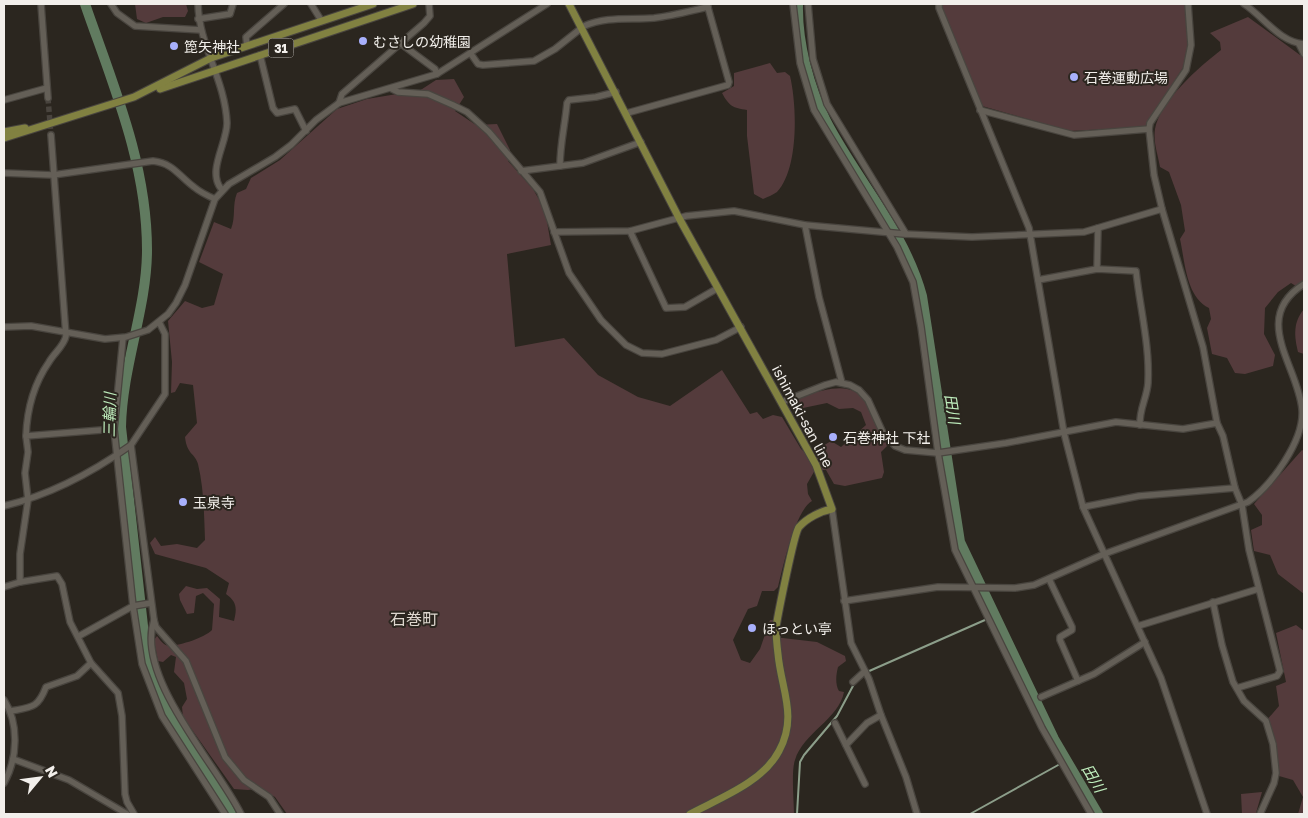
<svg xmlns="http://www.w3.org/2000/svg" width="1308" height="818" font-family="'Golos Text','Noto Sans JP',sans-serif">
	<style>
		.green { fill: #543b3c }
		.lines { fill: none; stroke-linecap: round; stroke-linejoin: round }
		.stream { stroke: #8c9e8a; stroke-width: 2 }
		.river { stroke: #617b60; stroke-width: 10 }
		.minor-tunnel { stroke: #49443e; stroke-width: 5.5; stroke-dasharray: 5.5 3; stroke-linecap: butt }
		.minor-casing { stroke: #49453f; stroke-width: 8 }
		.major-casing { stroke: #49453f; stroke-width: 9 }
		.minor { stroke: #645f57; stroke-width: 5.5 }
		.major { stroke: #818141; stroke-width: 7 }
		.poi-dot { fill: #a8b0fc; stroke: #2b261f; stroke-width: 2 }
		.labels { text-anchor: middle; dominant-baseline: central; stroke-width: 4; stroke-linejoin: round; paint-order: stroke }
		.shield { fill: #2b261f; stroke: #b6b3ae; stroke-width: 1 }
		.shield-label { font-size: 12px; font-weight: bold; fill: #f2efeb }
		.poi-label { font-size: 14px; fill: #f2efeb; stroke: #2b261f; text-anchor: start }
		.street-label { font-size: 14px; fill: #f2efeb; stroke: #2b261f }
		.water-label { font-size: 15px; font-style: italic; fill: #bfeebd; stroke: #2b261f }
		.quarter-label { font-size: 16px; fill: #dcd6cd; stroke: #2b261f }
	</style>
	<rect width="100%" height="100%" fill="#2b261f"/>
	<g class="green">
		<path d="M135 4H186L188 11 185 17H163L146 23 137 19Z"/>
		<path d="M942 4H1185L1189 38 1184 66 1145 127 1070 131 982 106 941 8Z"/>
		<path d="M1248 17 1300 55 1304 53V291L1291 283 1278 292 1265 308 1264 334 1275 355 1273 366 1245 374 1235 373 1227 358 1212 354 1207 328 1211 319 1209 308C1186 297 1185 262 1180 239L1185 231 1181 205 1169 172 1160 167C1158 155 1153 142 1155 129 1160 101 1199 67 1221 50L1220 42 1210 33Z"/>
		<path d="M770 63 777 73 785 72 790 76C797 105 799 169 777 192 773 195 767 197 763 199L754 194 747 136V110C733 108 729 106 722 93L734 86V73Z"/>
		<path d="M454 79 464 97 455 111 476 125 497 124 510 150 508 161 533 189 545 210 551 245 507 254 515 347 564 338 598 375 638 397 670 406 722 370 750 414 757 412 763 419 773 415 782 417 801 449 808 455 831 441 841 447 866 425 861 412 853 408 839 409 827 403 803 408 797 403 800 397C863 376 862 393 888 445L881 452 884 472 882 478 845 486 834 484 826 470H815L807 484 808 494 812 501C795 511 783 567 778 587L774 591H762L757 606 748 609 733 640 741 660 750 663 760 649 770 620H774V637L817 642 845 656 846 661 838 667C836 675 835 684 839 691L844 692C839 719 803 733 795 760 791 771 794 801 794 814H287L275 797 260 788 248 790 234 789 183 717 182 707 187 699 184 683 174 672 176 657 171 655 163 662 158 661 154 640 157 636C160 640 164 646 170 646 181 645 204 638 212 630L214 604 203 593 196 596 194 613 187 614 180 600 179 594 186 586 197 589 207 588 220 599 219 617 234 621C237 608 237 602 226 594L229 583 206 568 155 554 150 543 155 537 161 546 177 544 197 548 205 540C204 514 204 489 198 464 195 453 187 455 185 437L197 423 193 385 180 383 175 392 171 393 172 362 168 321 185 301 202 308 214 305 223 274 199 262 214 222 231 229C236 217 232 205 237 193L246 189 251 178 280 160 337 109 367 99 397 94 413 95 436 80Z"/>
		<path d="M1304 309V354L1298 352C1294 336 1293 322 1304 309Z"/>
		<path d="M1302 450 1304 451V594L1278 574 1270 555 1254 551 1251 530 1262 525V515L1254 504Z"/>
		<path d="M1296 625 1304 631V814H1298L1303 797 1293 780 1279 776 1275 747 1266 721 1279 706 1276 686 1286 682 1276 633Z"/>
		<path d="M1262 792 1256 813 1259 814H1242L1241 794Z"/>
	</g>
	<g class="lines">
		<g class="stream">
			<path d="M867 672 994 616"/>
			<path d="M797 814 800 762 804 755 837 716 854 684"/>
			<path d="M970 814 1060 764"/>
		</g>
		<g class="river">
			<path d="M85 4C113 85 147 163 147 250 147 308 122 367 121 427L146 653C151 671 157 689 165 707 184 744 213 776 231 814"/>
			<path d="M798 4C797 42 809 87 826 121 857 181 904 230 922 296L960 542 1054 739 1098 814"/>
		</g>
		<path class="minor-tunnel" d="M48 98 51 135"/>
		<defs>
			<g id="minor">
				<path d="M41 4 48 98"/>
				<path d="M111 4 117 13 135 26 201 30"/>
				<path d="M198 4C199 46 225 79 227 123 227 144 206 172 222 190"/>
				<path d="M311 4 321 20"/>
				<path d="M793 4 800 63 814 110 897 247 913 282 921 327 938 453 955 550 1042 728 1091 814"/>
				<path d="M808 4 813 59 827 104 906 234"/>
				<path d="M939 4V8L1029 228 1064 433 1083 507 1161 678 1207 814"/>
				<path d="M1188 4 1191 45 1186 70 1150 123 1149 129 1154 175 1162 209 1203 347 1217 423 1223 436 1235 488 1242 505 1249 550 1280 671 1277 676 1237 688"/>
				<path d="M1244 4C1264 17 1279 42 1304 44"/>
				<path d="M198 19 230 14 233 4"/>
				<path d="M400 43 435 69 437 74"/>
				<path d="M1299 44 1304 54"/>
				<path d="M247 46 246 37 284 4"/>
				<path d="M471 54 478 64 483 65 534 61 555 49 584 26C607 16 630 20 654 18 672 16 690 11 708 7"/>
				<path d="M260 55 273 108 277 113 295 109 306 131"/>
				<path d="M392 89 398 92 428 94 453 105 467 112 489 132 540 192 569 273 601 320 626 345 642 353 662 354 716 340 741 327"/>
				<path d="M4 100 47 88"/>
				<path d="M339 103 342 94 424 23 430 16 429 4"/>
				<path d="M980 110 1074 135 1149 129"/>
				<path d="M627 113 728 85 729 82 707 4"/>
				<path d="M560 166C560 144 565 125 567 103L569 100 596 97 616 92"/>
				<path d="M521 171 583 163 641 142"/>
				<path d="M4 173 53 175 153 161C173 163 179 176 194 187 200 192 208 196 215 199"/>
				<path d="M805 225 819 297 842 383"/>
				<path d="M630 231 666 308 685 307 718 288"/>
				<path d="M554 232 630 231 686 216 734 211 805 225 904 234 972 237 1084 232 1162 209"/>
				<path d="M1097 269 1098 228"/>
				<path d="M1038 280 1097 269 1136 271C1140 308 1150 346 1148 383 1147 398 1139 409 1140 425"/>
				<path d="M159 322 165 334V394L131 445 154 620 156 627 186 661 225 757 244 780 269 797 280 814"/>
				<path d="M4 327 31 326 105 339 126 337 148 330 168 314 176 303 185 285 215 199 229 184 275 157 291 145 316 120 339 103 437 74 547 4"/>
				<path d="M782 402 825 385 836 382 850 385 859 390 868 400 883 433 895 446 905 450 938 453 1006 443 1116 422 1183 429 1217 423"/>
				<path d="M114 429 123 338"/>
				<path d="M26 436C27 409 33 385 49 362 54 353 64 346 66 336L51 135"/>
				<path d="M4 506C50 495 93 472 131 445"/>
				<path d="M1083 507 1139 496 1235 488"/>
				<path d="M832 509 851 643 869 679 881 715 906 777 917 814"/>
				<path d="M1049 579 1072 627V630L1060 637V640L1078 681"/>
				<path d="M20 582V554L28 500 25 473 28 452 26 436 114 429 133 606 142 664 162 716 225 814"/>
				<path d="M4 587 20 582 57 576 62 584 70 622 91 663 118 693 122 716 125 794 127 802 134 814"/>
				<path d="M844 601 938 587 1015 588 1034 585 1104 554 1248 502C1271 486 1305 440 1302 409 1298 366 1250 318 1304 284"/>
				<path d="M1213 602 1222 645 1233 682 1244 701 1266 721 1273 744 1276 773 1274 783 1260 814"/>
				<path d="M154 620C135 677 217 765 241 814"/>
				<path d="M1138 626 1258 589"/>
				<path d="M79 636 133 606 151 603"/>
				<path d="M853 682 865 671"/>
				<path d="M1041 697 1094 674 1145 642"/>
				<path d="M4 700C19 723 18 758 4 783"/>
				<path d="M11 711C32 707 38 708 46 687L77 676 91 663"/>
				<path d="M835 723 865 784"/>
				<path d="M846 745 867 723 881 715"/>
				<path d="M13 759 69 780 127 814"/>
			</g>
			<g id="major">
				<path d="M569 4 679 218 816 465 832 509C821 511 807 518 799 527 794 533 778 615 776 627 776 636 777 646 778 654 781 689 798 716 779 751 763 782 720 798 690 814"/>
				<path d="M160 89 413 4"/>
				<path d="M4 132 25 128"/>
				<path d="M4 138 134 97 211 58 373 4"/>
			</g>
		</defs>
		<use href="#minor" class="minor-casing"/>
		<use href="#major" class="major-casing"/>
		<use href="#minor" class="minor"/>
		<use href="#major" class="major"/>
	</g>
	<g class="poi-dot">
		<circle cx="363" cy="41" r="5"/>
		<circle cx="174" cy="46" r="5"/>
		<circle cx="1074" cy="77" r="5"/>
		<circle cx="833" cy="437" r="5"/>
		<circle cx="183" cy="502" r="5"/>
		<circle cx="752" cy="628" r="5"/>
	</g>
	<g class="labels">
		<rect class="shield" x="268.5" y="38.5" width="25" height="19" rx="4"/>
		<g class="shield-label">
			<text x="281" y="48">31</text>
		</g>
		<g class="poi-label">
			<text x="373" y="41">むさしの幼稚園</text>
			<text x="184" y="46">箆矢神社</text>
			<text x="1084" y="77">石巻運動広場</text>
			<text x="843" y="437">石巻神社 下社</text>
			<text x="193" y="502">玉泉寺</text>
			<text x="762" y="628">ほっとい亭</text>
		</g>
		<g class="street-label">
			<text transform="translate(803 416) rotate(62)">ishimaki-san line</text>
		</g>
		<g class="water-label">
			<text transform="translate(953 409) rotate(81)">田川</text>
			<text transform="translate(109 415) rotate(-89)">三輪川</text>
			<text transform="translate(1094 778) rotate(59)">田川</text>
		</g>
		<g class="quarter-label">
			<text x="414" y="619">石巻町</text>
		</g>
	</g>
	<rect width="1308" height="818" fill="none" stroke="#f2efeb" stroke-width="10"/>
	<g transform="translate(40 778) rotate(61)" stroke="#2b261f" stroke-width="4" paint-order="stroke">
	<path d="M0-4L9 19L0 12L-9 19Z" fill="#f2efeb"/>
	<text y="-8" font-size="14" font-weight="bold" text-anchor="middle" fill="#f2efeb">N</text>
	</g>
</svg>
